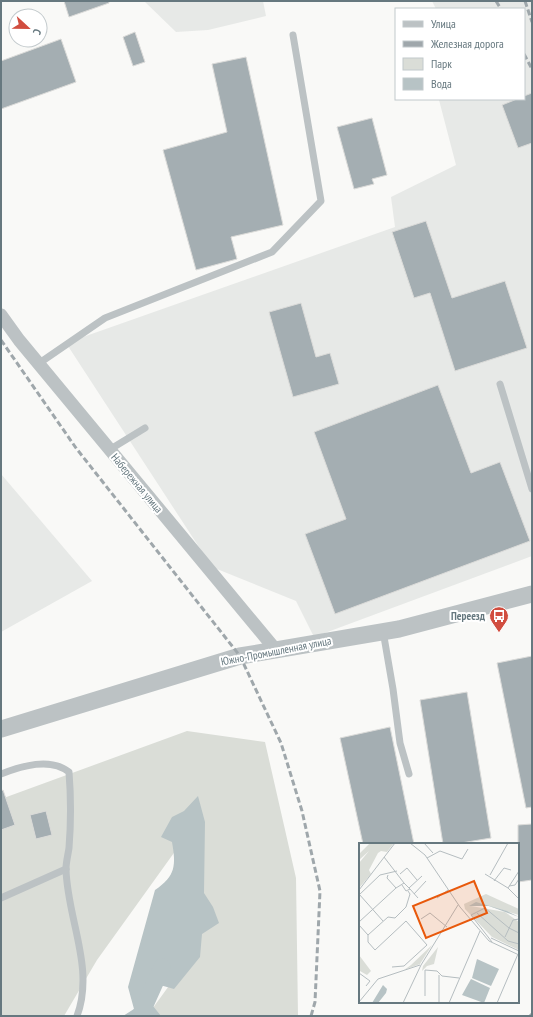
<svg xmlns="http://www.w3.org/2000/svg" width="533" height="1017" font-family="'PT Sans Narrow',sans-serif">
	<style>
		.built { fill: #e7e9e7 }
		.green { fill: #daddd7 }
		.water { fill: #b7c3c5 }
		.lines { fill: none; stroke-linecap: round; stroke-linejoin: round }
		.canal { stroke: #b7c3c5; stroke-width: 17 }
		.building { fill: #a4aeb2; stroke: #dbdbd9 }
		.service { stroke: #bcc2c4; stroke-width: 7 }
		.minor { stroke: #bcc2c4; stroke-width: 13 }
		.tertiary { stroke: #bcc2c4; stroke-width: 17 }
		.rail { stroke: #9fa7ab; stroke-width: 3; stroke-dasharray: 6 3; stroke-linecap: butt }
		.labels { text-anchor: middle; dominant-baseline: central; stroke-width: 4; stroke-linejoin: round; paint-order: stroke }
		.street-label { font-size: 11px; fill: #66787f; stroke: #fff }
		.poi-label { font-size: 11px; font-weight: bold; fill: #66787f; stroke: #fff; text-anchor: end }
		.inset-road { fill: none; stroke: #b5bdc0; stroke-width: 1 }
		.view { fill: #e8590c; fill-opacity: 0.15; stroke: #e8590c; stroke-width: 2 }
		.inset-edge { fill: none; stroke: #66787f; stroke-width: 2 }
	</style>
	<rect width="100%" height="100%" fill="#f9f9f7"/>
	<g class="built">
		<path d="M144 1H263L266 16 208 30 176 32Z"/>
		<path d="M432 1H532V556L314 637 296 601 212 567 66 343 395 227 391 197 456 165 439 100 524 99V9H436Z"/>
		<path d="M1 474 92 581 1 632Z"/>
	</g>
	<path class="green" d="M187 731 265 742 296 878 298 1016H147L198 946 199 818 97 960 64 1016H1V799Z"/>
	<path class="water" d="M198 796 205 822 204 893 213 907 219 923 202 934 200 957 174 989 160 985 149 991V1001L161 1016H123L134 1009 128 987 155 890C176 876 176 865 172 842L161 837 172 817 184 811Z"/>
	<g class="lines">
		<path class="canal" d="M140 1016 162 967"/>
	</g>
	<g class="building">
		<path d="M64 1H109V3L69 17Z"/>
		<path d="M135 32 145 62 133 66 123 37Z"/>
		<path d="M61 39 76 82 1 109V61Z"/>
		<path d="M246 57 283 225 231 237 237 259 196 270 163 150 227 132 212 64Z"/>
		<path d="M532 93V143L518 148 502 105 517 99H524V96Z"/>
		<path d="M372 118 387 175 372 179 374 184 354 189 337 127Z"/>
		<path d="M426 221 452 298 505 281 527 348 455 371 430 293 414 298 392 232Z"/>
		<path d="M301 303 316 357 330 353 339 384 293 397 269 312Z"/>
		<path d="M438 385 471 473 500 462 530 541 335 614 305 534 346 519 314 432Z"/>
		<path d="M532 656V807L526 808 497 663Z"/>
		<path d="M467 692 491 838 455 844H443L420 700Z"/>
		<path d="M390 727 414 844H363L340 738Z"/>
		<path d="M3 790 15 825 1 830V791Z"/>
		<path d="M46 811 52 835 36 839 30 815Z"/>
		<path d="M532 824V880L518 882V825Z"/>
	</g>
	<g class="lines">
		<g class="service">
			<path d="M38 364 105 318 272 252 321 201 293 35"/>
			<path d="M500 384 532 489"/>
			<path d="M109 450 145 428"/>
			<path d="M383 631 393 689 400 743 409 774"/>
			<path d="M1 774C22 766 50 757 69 772 71 797 71 823 69 848 68 855 66 862 66 869 67 918 95 968 77 1016"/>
			<path d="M1 898 66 869"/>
		</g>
		<path class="minor" d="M1 315 19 340 275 649"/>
		<path class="tertiary" d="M1 729 240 656 399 629 532 594"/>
		<g class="rail">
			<path d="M496 1 501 9"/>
			<path d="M525 1 532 22"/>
			<path d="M524 54 532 69"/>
			<path d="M1 340 76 448 240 656 281 743 302 811 320 891 315 1002 311 1016"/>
			<path d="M530 1016 532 1014"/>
		</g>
	</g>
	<defs>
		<symbol id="bus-pin" viewBox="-11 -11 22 30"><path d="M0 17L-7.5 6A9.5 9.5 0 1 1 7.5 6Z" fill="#d14d3f" stroke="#fff"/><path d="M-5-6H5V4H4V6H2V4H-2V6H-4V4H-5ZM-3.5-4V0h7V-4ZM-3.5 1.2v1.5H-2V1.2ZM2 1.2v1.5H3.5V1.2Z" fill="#fff"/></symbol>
	</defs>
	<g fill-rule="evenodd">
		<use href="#bus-pin" x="488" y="605" width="22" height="30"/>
	</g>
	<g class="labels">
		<g class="street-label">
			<text transform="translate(137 483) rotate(50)">Набережная улица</text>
			<text transform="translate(276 651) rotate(-11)">Южно-Промышленная улица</text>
		</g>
		<g class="poi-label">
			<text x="485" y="616">Переезд</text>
		</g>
	</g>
	<g transform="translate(359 843)">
		<rect width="160" height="160" fill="#f9f9f7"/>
		<path d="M11 0H35L28 9 22 8 19 10 10 27 12 31 0 45V20L10 8 0 17V11ZM127 51 160 66V72L119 60 112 63 146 69 160 79V107L133 94 106 66 105 61ZM73 102 61 121 45 127 52 122ZM79 104 75 121 68 123 63 128 64 123ZM0 112 12 128 8 132 1 128Z" fill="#daddd7"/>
		<path d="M117 59 148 68 160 74 130 63H110ZM118 116 140 126 132 143 113 135ZM112 136 131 145 125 160 103 152ZM24 142 28 146 27 150 19 160H13Z" fill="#b7c3c5"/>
		<path class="inset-road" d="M51 0 66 12 101 64 130 98 160 112M65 0 74 10M25 14 45 40M68 15 81 8 103 16 109 6M41 31 48 25 58 37M126 31 149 45 160 28M131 32 149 0M135 38 145 25 152 27M150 43 156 42 160 36M37 45 45 40 51 46 47 48 43 42M50 45 63 33M149 45 160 56M51 46 59 55M0 47 36 0M0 51 24 78M55 51 67 38M0 52 21 32 38 28M78 55 89 47M118 70 149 98 160 101M62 76 71 70 88 84M0 79 37 45 28 35 29 32M0 82 9 92V99L16 107 47 78 68 102 45 123 33 124M9 92 29 74 36 75 47 64 51 51 49 48M146 94 154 77 160 76M132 95 160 108M133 99 112 72 126 65 150 85 160 90M0 130 11 138 7 143M66 153V127L78 128 83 133 100 135M0 159 19 136 61 122M44 160 62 122 99 62M80 160V132M90 160 121 88M138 160 159 111"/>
		<path class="view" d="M115 38 128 70 67 95 54 63Z"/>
		<rect width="160" height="160" class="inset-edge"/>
	</g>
	<rect width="533" height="1017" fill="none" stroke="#66787f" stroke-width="4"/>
	<rect x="395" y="8" width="130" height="92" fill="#ffffff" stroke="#c2c9cc"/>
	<rect x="403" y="21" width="20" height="6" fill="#bcc2c4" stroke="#c2c9cc"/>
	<text x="431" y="28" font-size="12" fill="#66787f">Улица</text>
	<rect x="403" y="41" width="20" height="6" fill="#9fa7ab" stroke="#c2c9cc"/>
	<text x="431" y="48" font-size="12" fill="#66787f">Железная дорога</text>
	<rect x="403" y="58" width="20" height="12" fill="#daddd7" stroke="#c2c9cc"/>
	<text x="431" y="68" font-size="12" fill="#66787f">Парк</text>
	<rect x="403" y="78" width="20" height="12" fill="#b7c3c5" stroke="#c2c9cc"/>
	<text x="431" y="88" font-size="12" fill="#66787f">Вода</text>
	<g transform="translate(28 28) rotate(112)"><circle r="19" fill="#ffffff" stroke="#c2c9cc"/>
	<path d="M0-3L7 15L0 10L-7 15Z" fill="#d14d3f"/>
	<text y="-6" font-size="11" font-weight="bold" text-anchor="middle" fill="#66787f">С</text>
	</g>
</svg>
